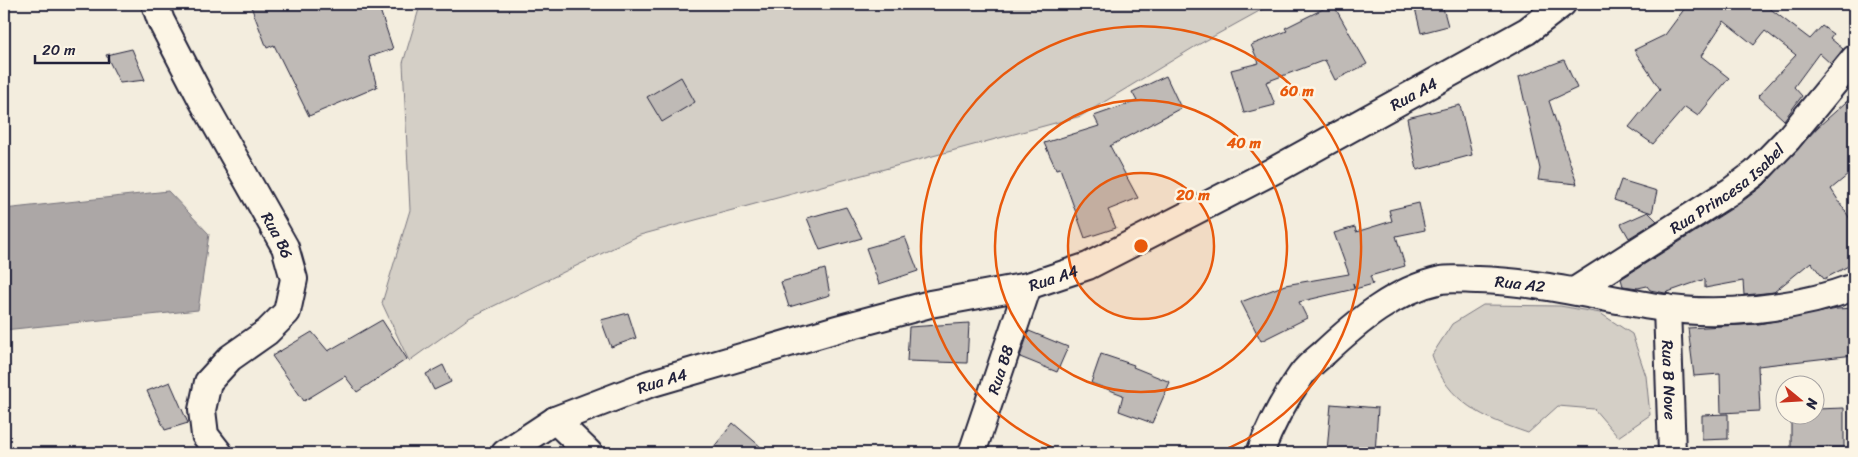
<svg xmlns="http://www.w3.org/2000/svg" width="1858" height="457" font-family="Sriracha,sans-serif">
	<style>
		.green { fill: #d4cfc6; stroke: #7b7880 }
		.water { fill: #aca7a6; stroke: #75727b }
		.building { fill: #bfbab6; stroke: #22223b }
		.lines { fill: none; stroke-linecap: round; stroke-linejoin: round }
		.minor-casing { stroke: #22223b; stroke-width: 30 }
		.minor { stroke: #fcf5e5; stroke-width: 26 }
		.ring { fill: none; stroke: #e8590c; stroke-width: 2.5 }
		.labels { text-anchor: middle; dominant-baseline: central; stroke-width: 5; stroke-linejoin: round; paint-order: stroke }
		.street-label { font-size: 16px; fill: #22223b; stroke: #fcf5e5 }
		.centre { fill: #e8590c; stroke: #fcf5e5; stroke-width: 2.5 }
		.ring-label { font-size: 15px; text-anchor: middle; font-weight: bold; fill: #e8590c; stroke: #fcf5e5; stroke-width: 5; stroke-linejoin: round; paint-order: stroke }
	</style>
	<rect width="100%" height="100%" fill="#f3edde"/>
	<filter id="ink" filterUnits="userSpaceOnUse"><feTurbulence type="fractalNoise" baseFrequency=".02" numOctaves="2"/><feDisplacementMap in="SourceGraphic" scale="10" xChannelSelector="R" yChannelSelector="G"/><feConvolveMatrix kernelMatrix="1 2 1 2 8 2 1 2 1" color-interpolation-filters="sRGB"/></filter>
	<g filter="url(#ink)">
		<g class="green">
			<path d="M416 4H1272L1196 46 1081 116 640 235 469 318 409 361 382 303 410 210 403 63 419 9Z"/>
			<path d="M1483 305 1560 306 1600 313 1632 334 1646 376 1650 415 1618 437 1594 409 1558 406 1528 433C1484 418 1447 403 1432 355L1452 324Z"/>
		</g>
		<path class="water" d="M168 191 209 234 198 310 4 330V209Z"/>
		<g class="building">
			<path d="M250 4H378L393 49 369 57 377 87 309 116 274 45 267 48Z"/>
			<path d="M1333 4 1367 64 1335 80 1325 60 1266 82 1275 105 1244 113 1231 70 1259 63 1251 45 1287 31 1285 28Z"/>
			<path d="M1414 4H1442L1448 26 1421 33Z"/>
			<path d="M1688 4H1764L1810 39 1822 26 1833 34 1830 38 1843 49 1831 64 1819 53 1794 87 1802 96 1784 120 1758 96 1796 55 1765 31 1754 45 1724 21 1701 56 1729 78 1698 116 1685 107 1653 144 1629 127 1660 89 1634 50 1665 35Z"/>
			<path d="M132 49 145 80 120 83 106 55Z"/>
			<path d="M1564 60 1577 88 1549 101 1577 184 1538 180 1540 169 1519 77Z"/>
			<path d="M1166 76 1181 108 1110 146 1138 198 1108 210 1116 228 1085 238 1060 168 1056 169 1044 143 1099 126 1094 116 1137 101 1132 92Z"/>
			<path d="M681 77 695 102 662 122 647 97Z"/>
			<path d="M1854 95V170L1831 189 1854 225V263L1824 279 1811 262 1774 292 1755 294 1744 295 1743 281 1705 288V279L1665 293 1650 290 1647 286 1638 288 1623 286 1621 279 1739 204 1764 185 1818 127Z"/>
			<path d="M1460 105 1472 155 1417 170 1407 118Z"/>
			<path d="M1621 180 1657 191 1652 213 1614 200Z"/>
			<path d="M1419 203 1425 230 1396 236 1405 266 1370 276 1373 284 1355 289 1353 283 1354 289 1299 302 1307 318 1261 341 1241 302 1285 285 1349 274 1334 233 1355 227 1356 232 1392 221 1389 210Z"/>
			<path d="M846 207 862 238 820 250 807 218Z"/>
			<path d="M1648 212 1657 221 1629 238 1621 224Z"/>
			<path d="M905 237 918 271 879 284 866 248Z"/>
			<path d="M825 269 830 295 789 307 781 282Z"/>
			<path d="M1854 308V355L1758 366 1760 411 1721 413 1720 374 1694 376 1688 328 1759 324 1837 309Z"/>
			<path d="M628 313 636 338 611 347 601 320Z"/>
			<path d="M382 320 407 359 357 392 345 376 304 401 272 356 312 332 328 351Z"/>
			<path d="M969 323 967 363 907 361 909 327Z"/>
			<path d="M1029 331 1068 347 1057 372 1020 357Z"/>
			<path d="M1101 354 1134 365 1133 367 1170 382 1152 423 1119 411 1123 395 1091 383Z"/>
			<path d="M443 365 451 382 434 390 426 374Z"/>
			<path d="M170 382 188 423 165 430 147 391Z"/>
			<path d="M1331 404 1378 408 1375 453 1327 451Z"/>
			<path d="M1844 408V447L1791 448V414H1816V409Z"/>
			<path d="M1728 414V439L1702 440V415Z"/>
			<path d="M733 423 768 453H709Z"/>
		</g>
		<g class="lines">
			<defs>
				<g id="minor">
					<path id="s1" d="M155 4 161 21 202 100 285 247 294 279 287 312 267 332 230 358 208 382 202 410 205 435 219 453"/>
					<path id="s2" d="M1576 290 1731 191 1755 173 1788 139 1854 59"/>
					<path id="s3" d="M1667 308 1672 453"/>
					<path d="M555 420 589 453"/>
					<path id="s4" d="M505 453 555 420 649 384 837 329 930 304 1028 286 1088 266 1275 170 1527 31 1562 4"/>
					<path id="s5" d="M972 453 1028 286"/>
					<path id="s6" d="M1260 453C1270 426 1285 398 1302 374 1308 366 1317 359 1324 353 1357 322 1395 290 1441 280 1452 278 1467 280 1478 280 1542 282 1596 297 1657 307 1718 317 1796 309 1854 287"/>
				</g>
			</defs>
			<use href="#minor" class="minor-casing"/>
			<use href="#minor" class="minor"/>
		</g>
	</g>
	<circle cx="1141" cy="246" r="73" fill="#e8590c" fill-opacity=".12"/>
	<g class="ring">
		<circle cx="1141" cy="246" r="73"/>
		<circle cx="1141" cy="246" r="146"/>
		<path d="M1066 453A220 220 0 1 1 1216 453"/>
	</g>
	<g class="labels">
		<g class="street-label">
			<text stroke="none"><textPath href="#s4" startOffset="984">Rua A4</textPath></text>
			<text stroke="none"><textPath href="#s2" startOffset="182">Rua Princesa Isabel</textPath></text>
			<text stroke="none"><textPath href="#s1" startOffset="262">Rua B6</textPath></text>
			<text stroke="none"><textPath href="#s4" startOffset="579">Rua A4</textPath></text>
			<text stroke="none"><textPath href="#s6" startOffset="339">Rua A2</textPath></text>
			<text stroke="none"><textPath href="#s5" startOffset="88">Rua B8</textPath></text>
			<text stroke="none"><textPath href="#s4" startOffset="174">Rua A4</textPath></text>
			<text stroke="none"><textPath href="#s3" startOffset="72">Rua B Nove</textPath></text>
		</g>
	</g>
	<circle cx="1141" cy="246" r="8" class="centre"/>
	<g class="ring-label">
		<text x="1297" y="96">60 m</text>
		<text x="1244" y="148">40 m</text>
		<text x="1193" y="200">20 m</text>
	</g>
	<rect width="1858" height="457" fill="none" stroke="#fcf5e5" stroke-width="20"/>
	<rect x="10" y="10" width="1838" height="437" fill="none" stroke="#22223b" stroke-width="2" filter="url(#ink)"/>
	<g transform="translate(1800 400) rotate(108)"><circle r="24" fill="#fcf5e5" stroke="#a5a1a1"/>
	<path d="M0-4L9 19L0 12L-9 19Z" fill="#c8321e"/>
	<text y="-8" font-size="14" font-weight="bold" text-anchor="middle" fill="#22223b">N</text>
	</g>
	<path d="M35 55v8h74v-8" fill="none" stroke="#22223b" stroke-width="2.5"/>
	<text x="42" y="55" font-size="15" fill="#22223b" stroke="#fcf5e5" stroke-width="4" paint-order="stroke">20 m</text>
</svg>
